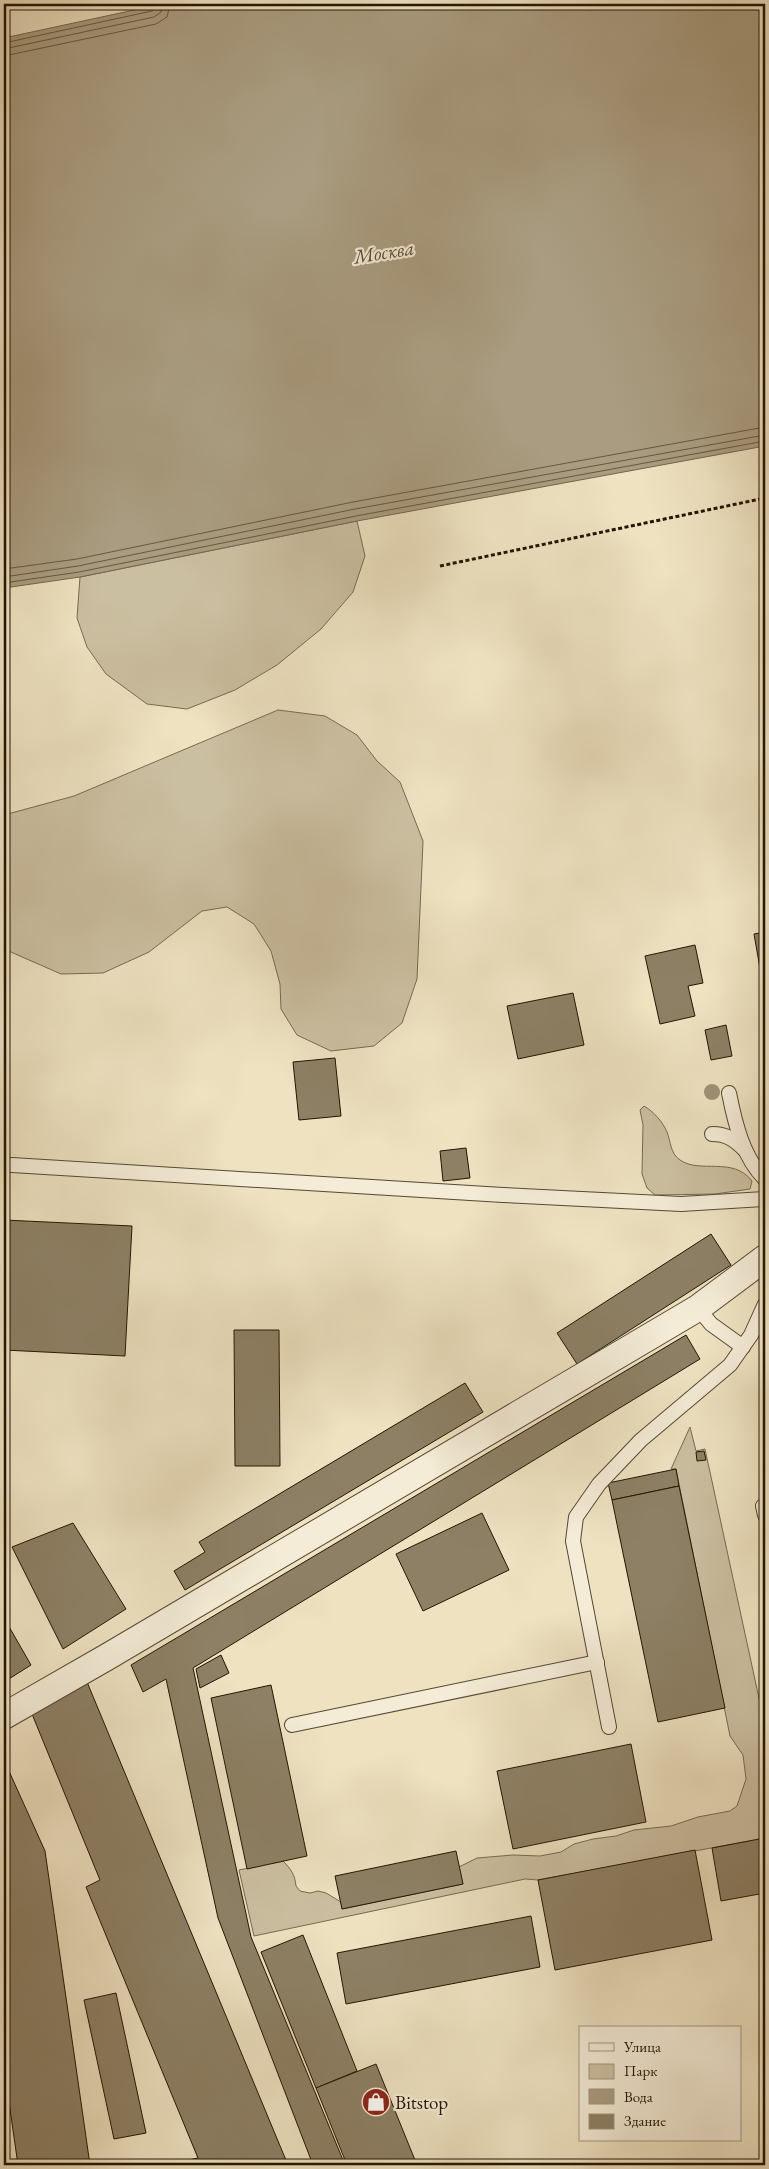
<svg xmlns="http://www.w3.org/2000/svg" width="769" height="2169" font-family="'EB Garamond',serif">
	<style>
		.green { fill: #cbbfa1; stroke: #776a52 }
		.water { fill: #a99c80; stroke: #73664e }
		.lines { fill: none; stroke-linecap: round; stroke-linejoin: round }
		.shore { stroke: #665841; stroke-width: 1 }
		.building { fill: #8d8065; stroke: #231502 }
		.service-casing { stroke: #564832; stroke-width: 16 }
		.minor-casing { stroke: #564832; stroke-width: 28 }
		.path { stroke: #231502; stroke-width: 3; stroke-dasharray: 4 2.5; stroke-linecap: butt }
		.service { stroke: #f4ecd7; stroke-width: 14 }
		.minor { stroke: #f4ecd7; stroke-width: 26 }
		.tree { fill: #9f9277 }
		.labels { text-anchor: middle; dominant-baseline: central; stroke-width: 4.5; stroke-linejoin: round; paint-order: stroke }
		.poi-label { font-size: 19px; fill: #231502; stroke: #f4ecd7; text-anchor: start }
		.water-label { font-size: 20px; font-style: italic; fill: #594b34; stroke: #f4ecd7 }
	</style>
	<rect width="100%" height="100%" fill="#eee2c1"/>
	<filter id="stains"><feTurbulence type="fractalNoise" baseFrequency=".004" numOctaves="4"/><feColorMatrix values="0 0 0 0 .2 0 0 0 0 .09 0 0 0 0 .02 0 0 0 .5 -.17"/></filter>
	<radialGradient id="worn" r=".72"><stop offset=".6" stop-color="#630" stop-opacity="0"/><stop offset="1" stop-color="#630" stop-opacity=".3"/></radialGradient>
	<g class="green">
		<path d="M357 521 365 556 353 592 321 629 277 665 235 690 187 709 147 704 106 674 87 647 77 618 80 577Z"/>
		<path d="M278 710 325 716 357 735 377 761 400 782 423 841 417 979 402 1023 374 1046 331 1051 297 1035 281 1009 280 984 271 951 254 924 227 907 202 911 149 952 103 973 61 974 4 949V815L74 796Z"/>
		<path d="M644 1106C653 1111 663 1122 667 1132 671 1142 670 1153 680 1160 700 1174 733 1156 752 1181L750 1189 715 1194 655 1195 647 1188 642 1174 643 1125 640 1110Z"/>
		<path d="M690 1427 696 1451 705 1449 765 1726V1838L538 1880 525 1879 254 1936 239 1870 283 1861C291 1869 295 1875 296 1886L300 1891 310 1893 318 1891 326 1893 341 1902 342 1909 463 1884 459 1867 477 1858 513 1855 540 1856 561 1852 574 1844 593 1839 616 1836 634 1830 671 1826 698 1817 730 1811 737 1806 746 1779 743 1755 730 1736 676 1469H671Z"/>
	</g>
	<path class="water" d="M162 4H765V446L357 521 80 577 4 588V38Z"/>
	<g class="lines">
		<g class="shore">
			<path d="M4 43 152 11 156 8 157 4"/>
			<path d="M4 49 154 17 161 12 163 4"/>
			<path d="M4 56 156 24 167 17 170 4"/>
			<path d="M4 569 77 559 353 502 765 427"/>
			<path d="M4 577 78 566 355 509 765 435"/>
			<path d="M4 583 79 572 356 516 765 441"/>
		</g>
	</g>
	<g class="building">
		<path d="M765 932V997L754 934Z"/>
		<path d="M695 945 703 983 688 986 695 1016 660 1024 645 956Z"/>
		<path d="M573 993 584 1045 518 1059 507 1006Z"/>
		<path d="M726 1025 732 1056 711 1060 705 1030Z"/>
		<path d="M335 1058 341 1116 299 1120 293 1062Z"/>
		<path d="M466 1148 470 1178 443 1181 440 1151Z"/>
		<path d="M4 1220 132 1226 125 1356 4 1350Z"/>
		<path d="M711 1234 731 1265 577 1364 557 1333Z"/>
		<path d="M234 1330H279L280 1466H235Z"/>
		<path d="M686 1335 700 1359 193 1668 251 1937 345 2165H313L218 1918 166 1679 143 1692 131 1665Z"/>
		<path d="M465 1383 483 1412 185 1590 174 1571 205 1552 199 1542Z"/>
		<path d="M704 1451 706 1460 697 1461 696 1452Z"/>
		<path d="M676 1469 679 1486 612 1500 608 1483Z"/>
		<path d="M679 1486 725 1708 658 1722 612 1500Z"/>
		<path d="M482 1513 509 1570 423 1611 396 1554Z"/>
		<path d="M73 1523 126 1609 63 1649 12 1547Z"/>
		<path d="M4 1618 31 1665 4 1682Z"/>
		<path d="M221 1655 229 1673 200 1688 196 1669Z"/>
		<path d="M87 1682 288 2165H165L198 2158 86 1887 100 1880 32 1714Z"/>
		<path d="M271 1685 307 1856 247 1869 211 1698Z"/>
		<path d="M631 1744 646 1822 513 1849 497 1771Z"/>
		<path d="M4 1760 45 1851 90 2165H18L4 2067Z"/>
		<path d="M765 1838V1893L721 1901 712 1848Z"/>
		<path d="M695 1850 712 1940 555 1970 538 1880Z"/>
		<path d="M456 1851 463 1884 342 1909 335 1876Z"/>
		<path d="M531 1916 540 1967 346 2004 337 1953Z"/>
		<path d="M303 1935 357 2071 316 2088 261 1952Z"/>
		<path d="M116 1993 146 2133 114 2139 84 2000Z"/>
		<path d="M376 2064 417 2165H347L316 2088Z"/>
	</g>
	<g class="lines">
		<defs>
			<g id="service">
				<path d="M729 1093C735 1123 743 1158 765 1179"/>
				<path d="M712 1134C727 1134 735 1140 745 1150"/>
				<path d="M12 1165 503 1195 681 1204 765 1199"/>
				<path d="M698 1308 711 1324 743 1347"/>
				<path d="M763 1506 765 1515"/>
				<path d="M292 1725 597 1662"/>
				<path d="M609 1727 573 1541 576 1517 599 1484 641 1440 730 1365 751 1335 765 1304"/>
			</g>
			<path id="minor" d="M4 1716 107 1657 698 1308 765 1258"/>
		</defs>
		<use href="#service" class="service-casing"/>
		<use href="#minor" class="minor-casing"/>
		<path class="path" d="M440 566 765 498"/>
		<use href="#service" class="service"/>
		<use href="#minor" class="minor"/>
	</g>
	<circle class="tree" cx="712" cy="1092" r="8"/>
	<defs>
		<symbol id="shop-disc" viewBox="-11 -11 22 22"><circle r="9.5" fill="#8f2418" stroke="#f4ecd7"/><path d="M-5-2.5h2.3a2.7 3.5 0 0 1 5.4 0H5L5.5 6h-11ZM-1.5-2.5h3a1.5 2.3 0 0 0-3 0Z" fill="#fff"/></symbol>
	</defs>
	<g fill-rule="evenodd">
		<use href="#shop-disc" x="360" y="2086" width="32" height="32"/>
	</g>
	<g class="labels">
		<g class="poi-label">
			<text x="395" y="2102">Bitstop</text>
		</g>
		<g class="water-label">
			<text transform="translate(384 252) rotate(-9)">Москва</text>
		</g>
	</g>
	<rect width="769" height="2169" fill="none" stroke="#eee2c1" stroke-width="20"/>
	<rect x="5" y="5" width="759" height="2159" fill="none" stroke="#231502" stroke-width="2.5"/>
	<rect x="10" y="10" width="749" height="2149" fill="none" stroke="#231502"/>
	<rect x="579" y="2026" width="162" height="115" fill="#f4ecd7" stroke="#a09682"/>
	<rect x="589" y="2043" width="25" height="8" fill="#f4ecd7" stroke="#a09682"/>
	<text x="624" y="2052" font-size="15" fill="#231502">Улица</text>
	<rect x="589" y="2064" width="25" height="15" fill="#cbbfa1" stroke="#a09682"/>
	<text x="624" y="2076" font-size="15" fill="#231502">Парк</text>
	<rect x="589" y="2089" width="25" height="15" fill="#a99c80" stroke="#a09682"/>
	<text x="624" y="2102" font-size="15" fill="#231502">Вода</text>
	<rect x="589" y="2114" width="25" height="15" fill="#8d8065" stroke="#a09682"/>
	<text x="624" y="2126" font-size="15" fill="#231502">Здание</text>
	<rect width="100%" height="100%" filter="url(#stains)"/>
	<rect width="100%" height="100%" fill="url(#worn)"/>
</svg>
